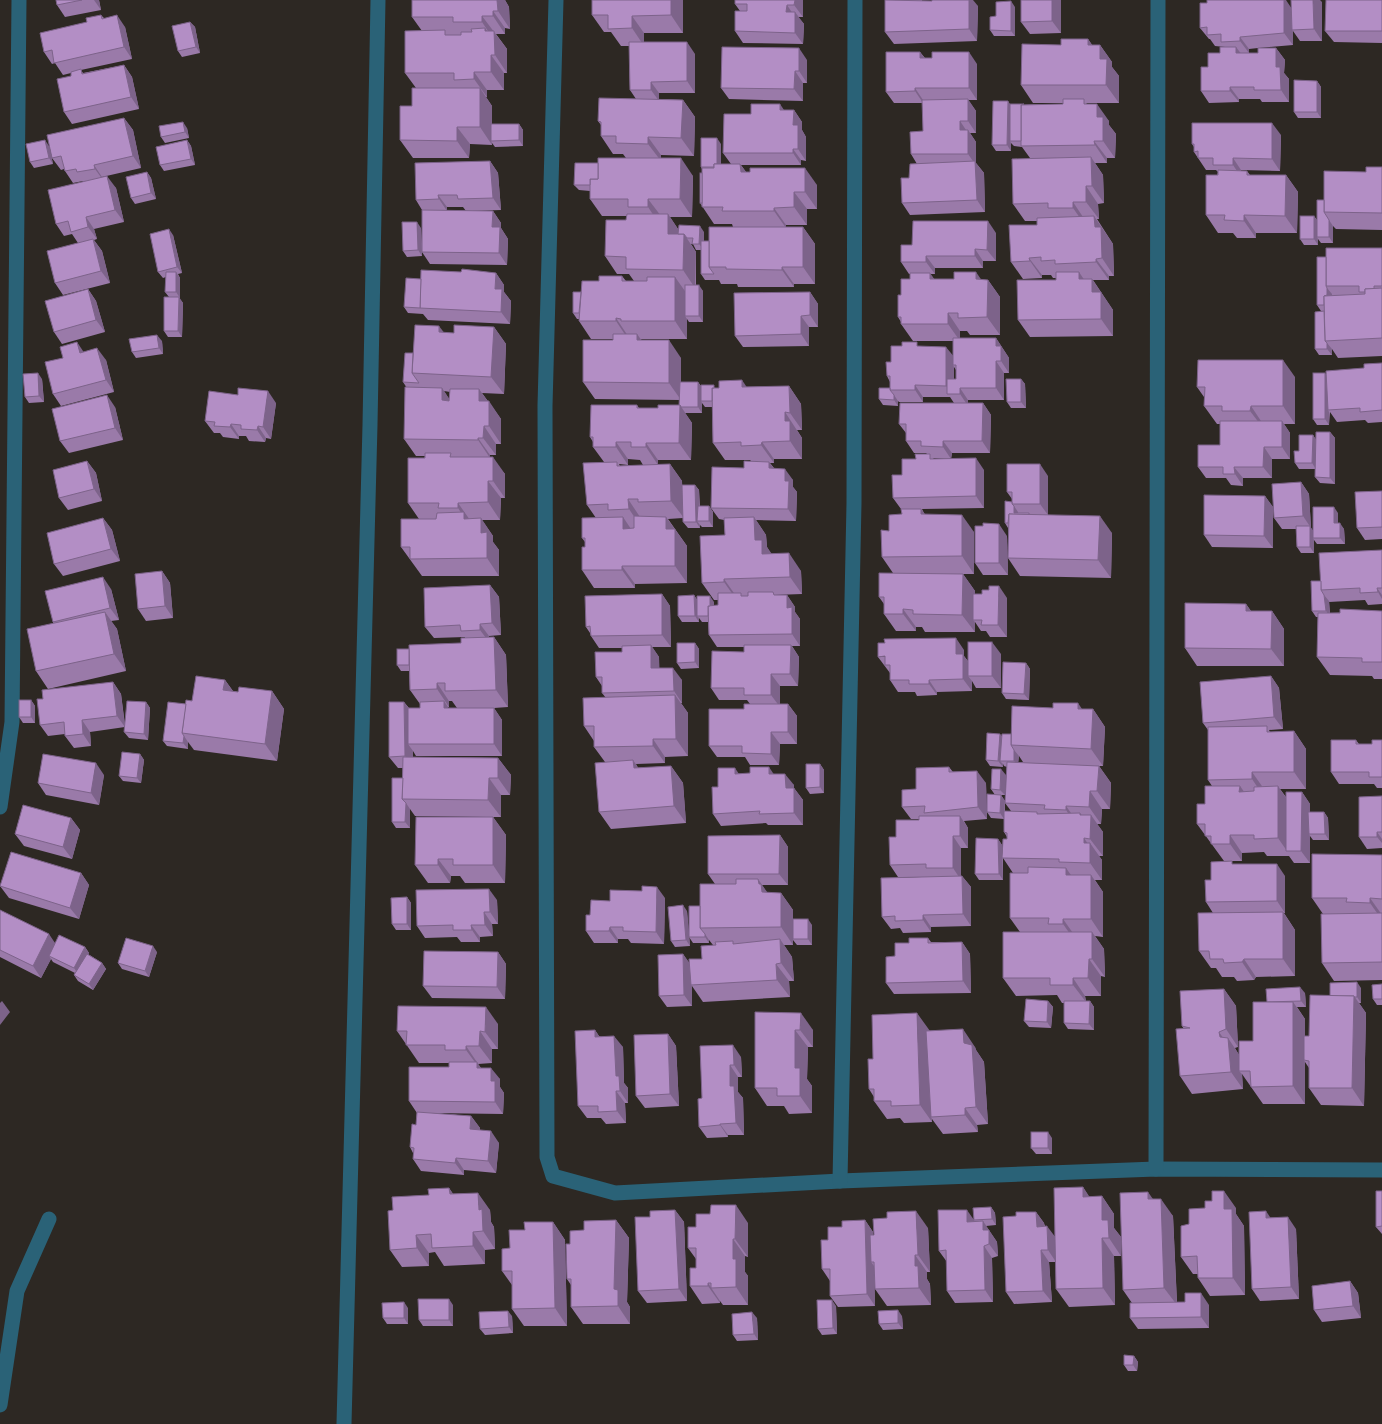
<svg xmlns="http://www.w3.org/2000/svg" width="1382" height="1424" font-family="'PT Serif',serif">
	<style>
		.lines { fill: none; stroke-linecap: round; stroke-linejoin: round }
		.minor { stroke: #2a6277; stroke-width: 15 }
		.wall { fill: #9a7aa9; fill-rule: evenodd }
		.shaded-wall { fill: #7d638a }
		.building { fill: #b38ec5; stroke: #7d638a }
	</style>
	<rect width="100%" height="100%" fill="#2d2823"/>
	<g class="lines">
		<g class="minor">
			<path d="M556 0 545 406 547 1157 553 1176 615 1193 840 1181 1156 1169 1382 1170"/>
			<path d="M0 807 12 722 19 0"/>
			<path d="M1156 1169 1158 0"/>
			<path d="M840 1181 854 503 855 0"/>
			<path d="M0 1405 17 1291 49 1219"/>
			<path d="M344 1424 370 425 378 0"/>
		</g>
	</g>
	<g class="wall">
		<path d="M56 0H99L101 10 65 17 57 5Z"/>
		<path d="M505 0 509 7 510 29 505 28V34H496L507 49V73H504V90H487V97H486L492 106V124H519L523 130V146L495 147 492 143V145L470 144 469 158H413L400 140 412 106 416 88 405 73 422 31 412 17Z"/>
		<path d="M683 0V33H644V42L695 54V93H659V99L683 100 695 117 694 156 661 155V158L693 176 692 217H670L678 229 704 232V241H709L733 227 732 224H714L700 203 702 173V169L701 167 721 144V164H731L723 153 751 114 784 110H794L802 122V130L806 137V161L801 160V165H741L746 172 817 185V209H807V225H786V227H803L815 244V284H794V287H738L737 284H721L719 280H705L701 274V250H696L693 244H691L696 252V285L703 291V322H689L687 319V339H640L642 340 681 358V382H698L701 386 716 388 789 386 801 404 802 430H797L802 438V459H774V463H770L774 468 793 480V487L797 492 796 521 756 520 766 535 767 547 771 554 801 571 802 594 775 595H787L795 607V612L800 619V646H792L799 657 798 686H780V704H788L797 716V744H780L779 765H750L745 757H717L709 746 744 709 750 704 747 700H719L711 688 744 652V647H717L709 635 708 622H702L699 618V622H682L678 616 694 595 697 600 714 602V606L718 605V600H714L702 583 725 535 724 520 719 519 711 508 744 468 751 461 750 460H725L713 443 712 407H705L702 403V413H685L692 423 691 460H658V464H670L682 481V485H695L699 490 700 506H709L713 512V527H702L700 525V528H688L683 522V518L668 519 687 546V583L635 584V588H594L582 570 585 547V542L582 538 596 518 587 505 604 462 593 447V442L590 437 637 405 639 408H658L679 405 680 400 595 399 583 382 613 340V339H591L579 321V319H577L573 313 581 292 599 281 622 276 626 281H634L629 274H617L605 256 626 220 627 216H602L590 199V191L579 190 574 185 598 163 626 158 623 154H613L601 136V125L598 121 636 99 630 90 629 46H621L611 32H604L592 15ZM628 459 640 460 643 465 620 466 619 464 628 465Z"/>
		<path d="M735 0H803V17H798L804 24 803 44 743 43 735 31 740 11 735 4Z"/>
		<path d="M885 0H922V1L978 6 977 41 894 44 885 32Z"/>
		<path d="M1021 0H1061V33L1030 34 1021 22Z"/>
		<path d="M1382 0V43L1334 42 1325 31Z"/>
		<path d="M1322 2V41H1300L1293 31V45L1259 48H1276L1285 60 1284 73 1289 79V102H1262L1260 99H1239V102L1209 103 1201 91 1220 53 1225 47 1215 46 1210 39H1209L1200 28ZM1258 48V53H1249V49Z"/>
		<path d="M1015 7V36H994L990 30 996 16Z"/>
		<path d="M101 15 104 18 125 27 132 59 81 70 83 73 124 65 132 77 139 109 72 124 64 112 71 76V73L63 75 55 63 52 64 44 52 87 22Z"/>
		<path d="M190 22 195 27 200 53 182 57 178 51Z"/>
		<path d="M1088 39 1092 45H1100L1112 62V67L1119 76V103H1086L1109 121V125L1116 134 1115 158H1107V163H1095L1103 175 1104 203 1098 204 1099 219H1097L1113 244 1114 276H1109V280H1093L1113 310V336L1030 337 1018 320 1056 280V278H1053L1051 275H1042V278L1023 279 1011 262 1037 225V221H1025L1013 204 1030 158 1022 147 1014 146 1011 143V151H996L992 145 1008 101 1010 105 1063 104V103H1033L1021 85 1061 45Z"/>
		<path d="M920 52 925 58 977 64V100H968L976 111V133H970L976 142V163L984 173 985 212 910 215 902 203 909 178 917 164 911 154 923 131V103H894L886 92Z"/>
		<path d="M807 60V83H803V101L729 99 721 88Z"/>
		<path d="M1317 81 1321 87V118H1298L1294 112Z"/>
		<path d="M124 118 133 130 141 168 102 177 116 188 124 222 94 229 97 239 94 240 102 251 110 283 63 295 55 283 78 243 72 234 64 236 56 224 83 182V181L73 183 65 171 64 169 61 170 52 158Z"/>
		<path d="M187 128 189 138 165 143 161 137Z"/>
		<path d="M1281 135 1280 171 1241 170V171H1247L1250 175H1286L1298 192 1297 233H1256V238H1237L1233 233H1218L1206 215 1218 172 1216 170H1206L1194 152V147L1192 144Z"/>
		<path d="M187 140 191 146 195 165 164 171 160 165Z"/>
		<path d="M49 146 53 164 34 168 30 162Z"/>
		<path d="M490 161 498 173 501 210 472 211H493L501 223V228L508 239 507 265 430 264 422 252V256L407 257 403 251 421 228 422 244V210L416 200ZM447 207H463L466 211 447 210Z"/>
		<path d="M1382 167V230L1336 229 1333 226V243H1321L1318 239V245H1304L1300 239 1314 216 1317 220 1324 200 1366 172Z"/>
		<path d="M147 172 151 178 156 199 135 204 131 198Z"/>
		<path d="M996 233V261H983V268H935V274H930L934 279 988 280 1000 297V335H970L967 331H960V338H996L1009 358V373H1004V400H968V403H983L991 415 990 453H952L951 459 933 458 934 459 984 470V508L922 509 925 515 974 532V574H963L975 591V594L1007 598V637H990L986 631H981L975 622V632H925L922 627H916V631H896L884 614V604L879 597 893 573 882 557 889 531 902 514 901 509 893 498 902 475 916 459 927 454 926 453H914L906 441V433L899 424 954 403 950 397H923V402H899L898 401V406L883 405 879 399 890 388V382L887 376 891 362 919 346 953 356V341H913L901 324V322L898 317 910 279V274H909L901 262 912 245ZM954 367 956 370V379H954Z"/>
		<path d="M173 235 182 273 178 274 180 278V298H179L183 303 182 337H168L164 331 169 297 165 292 166 277 163 278 158 272Z"/>
		<path d="M1382 248V356L1338 358 1332 349V355H1319L1315 349 1324 311H1321L1317 305 1326 257Z"/>
		<path d="M496 273 504 285V292L511 301 510 324 428 320 423 314 408 313 404 307 421 279Z"/>
		<path d="M88 289 96 301 105 332 62 344 54 332Z"/>
		<path d="M810 292 818 304V327H809V346L743 347 735 336Z"/>
		<path d="M494 327 506 344 504 394 482 393 501 419V444H496V455H490V457L505 474V498H501L500 520H482L493 536V542L499 550V576H422L401 547 419 519 408 503 425 456H416L404 439 407 388 403 382 413 353 444 333H454ZM444 391 450 392 449 399Z"/>
		<path d="M162 341 163 354 136 358 132 352Z"/>
		<path d="M84 352 106 360 114 392 61 406 53 394 63 358Z"/>
		<path d="M1382 363V422L1368 423 1365 420 1337 422 1330 412 1329 425H1317L1313 419 1326 374 1364 368Z"/>
		<path d="M1295 377V424H1284L1290 433V459H1272V478H1243V486L1231 485 1226 478H1206L1198 467 1220 445V424H1217L1204 406V397L1197 387Z"/>
		<path d="M42 379 44 402 29 403 25 397Z"/>
		<path d="M1021 379 1025 384 1026 408H1011L1007 402Z"/>
		<path d="M276 403 271 439 266 438 265 442 249 441 246 436H239V439L223 437 220 433H214L205 421Z"/>
		<path d="M115 407 123 440 69 453 60 441Z"/>
		<path d="M1330 432 1335 438V484L1320 483 1315 477V469H1299L1295 463 1299 451 1313 435 1316 440Z"/>
		<path d="M87 461 96 473 102 501 68 510 59 498Z"/>
		<path d="M1048 476V515L1112 533 1111 578 1020 576 1008 558V528L1005 523 1012 502V499L1007 492Z"/>
		<path d="M1301 482 1309 494 1311 528 1313 531 1338 513V523L1344 529 1345 544H1317L1314 540V553H1301L1297 547 1296 529H1282L1274 518Z"/>
		<path d="M1382 491V539L1365 540 1357 528Z"/>
		<path d="M1265 496 1273 507V548L1212 547 1204 535Z"/>
		<path d="M103 518 112 530 120 561 63 576 54 564Z"/>
		<path d="M1007 536 1008 575H983L975 563Z"/>
		<path d="M1382 550V604L1368 605 1365 600 1329 602V601L1330 613 1382 611V679H1374L1372 676 1330 675 1317 657 1318 617H1316L1312 611 1321 581Z"/>
		<path d="M162 571 170 583 173 618 146 621 138 609Z"/>
		<path d="M490 585 499 597 501 635 489 636V637H494L506 655 508 707 494 708 502 720V756H416L413 751V757L498 758 511 775 510 795H501V817H493L506 835 505 883H465L460 876H451L450 883H428L415 865 486 817 415 816 410 809V828H396L392 822 403 778V768H398L389 757 404 702 409 708H420V704L410 690 409 671H401L397 665 409 649 461 643 465 638V637L434 638 425 627ZM449 701H452L457 708H448V707H449Z"/>
		<path d="M111 589 119 620 111 621 117 629 126 671 48 689 36 671 53 623V622Z"/>
		<path d="M662 594 670 606 671 647H652L659 657V668L682 680V703H681L688 713V756L665 757V763L636 764 638 768 671 766 683 783 686 823 611 829 599 812 605 762 594 747V741L584 726 606 698 602 693V686L596 677 622 652V648H599L591 636 590 633 586 627Z"/>
		<path d="M1246 604 1251 611H1272L1284 629V666H1197L1185 648Z"/>
		<path d="M695 643 699 649V668L681 669 677 663Z"/>
		<path d="M964 650V656L968 661 1001 654V688H976L972 681V691L937 692V695L917 696 915 692H898L890 680V673L878 657Z"/>
		<path d="M1026 663 1030 669 1029 700 1006 699 1002 693Z"/>
		<path d="M1271 676 1279 688 1283 729 1269 730 1270 732 1294 731 1306 749V789H1280L1286 797 1302 792 1310 804V812H1324L1328 818 1329 840H1313L1310 836V863H1294L1289 856H1267L1264 852 1242 853V861H1224L1197 824 1212 786 1208 780V730L1203 723Z"/>
		<path d="M225 680 233 691 238 692 272 691 284 709 277 761 194 750 188 742V749L167 746 163 741 186 704Z"/>
		<path d="M113 682 121 694 125 725 146 702 150 708 148 740 129 738 124 732 125 727 90 732 91 746 74 748 65 736V734L48 736 40 725 43 699Z"/>
		<path d="M31 700 35 706V723H23L19 717Z"/>
		<path d="M1082 709H1093L1105 727 1103 766H1099L1111 783 1110 809H1102L1101 824H1097L1103 832V856H1099L1102 860V880H1095L1103 892V937L1095 936 1104 949 1105 977 1101 976V996H1085L1086 1001H1090L1094 1007V1030L1068 1029 1064 1023V1003H1062L1057 995 1016 996 1003 978 1020 932 1010 918 1013 873 1003 858V880H979L975 874 998 839 1002 845V858L1007 839V837L1004 832V819L991 818 987 812 995 795 991 789 1006 775 1005 795H1001L1005 801V811H1011L1005 803 1007 767 1004 766 1003 764V767L990 766 986 760 1001 736 1011 734ZM1019 756 1023 762H1018Z"/>
		<path d="M1356 740 1359 744H1372L1382 740V788H1377L1374 784H1339L1331 772Z"/>
		<path d="M140 754 144 760 141 783 123 781 119 776Z"/>
		<path d="M820 764 824 770V793L810 794 806 788Z"/>
		<path d="M949 767 953 772 986 783 987 819 964 821 968 828V848H961V876H962L971 887V926L931 927V932L903 933 900 928 891 929 882 917 931 877H898L890 865 896 837 919 820V819H911L902 807 916 789Z"/>
		<path d="M739 774H774L794 785V788L803 800V825H768L766 823 721 826 713 814 718 787Z"/>
		<path d="M104 775 99 805 46 795 38 783Z"/>
		<path d="M1382 796V848L1367 849 1359 837Z"/>
		<path d="M71 818 80 830 72 859 24 846 15 834Z"/>
		<path d="M780 835 788 847V885H762L767 893H781L793 910V919L812 925V945H797L793 940V945H784L792 957 794 981H789L790 997 703 1002 692 986V1006L667 1007 659 996 683 954 689 963 702 959 713 945 709 940V943H693L689 937 700 906 715 884 708 874Z"/>
		<path d="M1382 855V980L1334 981 1322 963 1323 914 1312 898Z"/>
		<path d="M1234 864 1285 876V913H1284L1295 930V976L1256 977 1254 980 1237 981 1234 977H1222L1216 968H1211L1199 951 1213 913 1206 902 1211 880Z"/>
		<path d="M81 873 89 885 79 919 9 898 0 886Z"/>
		<path d="M407 897 411 903V930H396L392 924Z"/>
		<path d="M665 898 664 944 631 943 628 939H618V943H594L586 931 590 915 610 901Z"/>
		<path d="M497 900 498 924H492L493 936 480 937V942H461L457 937 425 938 417 926Z"/>
		<path d="M0 910 55 943 85 947 89 953 88 954 102 963 106 969 93 990 78 981 74 975 75 973 53 962 51 959 41 978 0 957Z"/>
		<path d="M687 911 690 946 675 947 671 941Z"/>
		<path d="M928 938 931 942H962L970 954 971 993 894 994 886 983 895 956 909 943Z"/>
		<path d="M157 952 149 977 122 969 118 963Z"/>
		<path d="M498 952 506 964 505 999 432 998 423 986Z"/>
		<path d="M1382 984V1005H1377L1373 999Z"/>
		<path d="M1361 988V1003H1359L1366 1013 1364 1106 1321 1105 1309 1088V1068L1305 1062V1104H1263L1242 1074 1243 1089 1192 1094 1180 1076 1184 1029 1182 1026 1224 989 1236 1006 1238 1047 1235 1048 1239 1055 1253 1041 1267 1002 1305 993 1306 1007H1297L1305 1019V1036H1309L1330 996Z"/>
		<path d="M1048 1001 1053 1007 1051 1028 1029 1027 1024 1021Z"/>
		<path d="M755 1012 813 1030V1047H808L807 1079 812 1086V1113L789 1114 784 1106H767L755 1088Z"/>
		<path d="M498 1024V1049H492V1063L478 1064 481 1068 500 1079V1087L504 1093 503 1114 431 1113 471 1116 480 1128V1130L499 1143 496 1173 464 1170V1175L421 1171 413 1159V1153L410 1147 416 1125 417 1113 409 1101 449 1067V1063H419L397 1031Z"/>
		<path d="M595 1030 599 1036 623 1047 624 1083 628 1088V1103H625L626 1123 606 1124 601 1118H587L578 1106Z"/>
		<path d="M930 1031 975 1047 976 1050 984 1062 988 1124 977 1125 978 1132 943 1134 932 1119V1122L904 1123 900 1118 887 1119 874 1101V1097L869 1089Z"/>
		<path d="M668 1034 676 1046 679 1106 645 1108 636 1096Z"/>
		<path d="M700 1046 741 1057 742 1077H738V1092L743 1098 744 1135H728V1137L707 1138 699 1127 702 1098Z"/>
		<path d="M1052 1138V1154H1036L1031 1148Z"/>
		<path d="M1083 1187 1089 1197 1102 1196 1114 1214V1228L1121 1237V1256H1114L1115 1305 1069 1307 1056 1289V1262H1049L1052 1302 1014 1304 1006 1292 1016 1216 1036 1212 1044 1223 1045 1226 1055 1237Z"/>
		<path d="M449 1188 453 1194 490 1210 491 1222 494 1227 495 1249 485 1250V1264L444 1266 435 1252 429 1253V1266L402 1267 390 1250 393 1210 429 1195Z"/>
		<path d="M1382 1191V1234L1376 1227Z"/>
		<path d="M1153 1199 1173 1216 1177 1302 1209 1305V1328L1138 1329 1130 1318 1132 1303 1123 1290Z"/>
		<path d="M991 1207 995 1213 996 1225 986 1226 997 1242 998 1256 992 1258 993 1302 955 1303 947 1291V1262L939 1251 974 1219Z"/>
		<path d="M1236 1208V1214L1244 1226 1245 1295 1210 1296 1198 1278V1274H1193L1181 1257Z"/>
		<path d="M675 1210 684 1222 687 1301 647 1303 638 1291 650 1217Z"/>
		<path d="M616 1220 629 1238 627 1302 630 1307V1324H583L571 1307V1285L567 1279 570 1244 584 1230Z"/>
		<path d="M865 1220 873 1232V1235L928 1228 930 1272H927V1279L930 1284 931 1305 887 1306 875 1289 874 1266 875 1306 838 1307 830 1296V1281L822 1269 828 1240 842 1227Z"/>
		<path d="M553 1222 565 1240 567 1326H524L512 1309V1285L502 1271 510 1248 525 1230Z"/>
		<path d="M748 1223V1257L745 1256V1272L748 1276V1305H723L720 1301V1303L702 1304 690 1286 696 1268V1259L688 1248 696 1227Z"/>
		<path d="M1296 1229 1299 1299 1260 1301 1252 1289Z"/>
		<path d="M1350 1281 1358 1293 1361 1318 1322 1322 1314 1310Z"/>
		<path d="M453 1305V1326H423L419 1320Z"/>
		<path d="M836 1306 837 1334 822 1335 818 1329Z"/>
		<path d="M408 1308V1324H387L383 1318Z"/>
		<path d="M512 1316 513 1333 485 1335 480 1329Z"/>
		<path d="M902 1316 903 1329 883 1330 879 1324Z"/>
		<path d="M757 1318 758 1340 737 1341 733 1335Z"/>
		<path d="M1134 1356 1138 1362 1137 1371H1128L1124 1365Z"/>
	</g>
	<g class="shaded-wall">
		<path d="M94 0H99L101 10Z"/>
		<path d="M497 0H505L509 7 510 29 498 11Z"/>
		<path d="M671 0H683V33L671 15Z"/>
		<path d="M795 0H803V17L794 5Z"/>
		<path d="M969 0H973L978 6 977 41 969 29Z"/>
		<path d="M1052 0H1061V33L1052 21Z"/>
		<path d="M1284 0H1286L1292 9V30L1293 31V45L1284 33Z"/>
		<path d="M1313 0H1320L1322 2V41L1314 29Z"/>
		<path d="M1011 1 1015 7V36L1011 31Z"/>
		<path d="M787 5 795 17 786 12Z"/>
		<path d="M493 11 505 28V34L493 16Z"/>
		<path d="M795 12 804 24 803 44 795 33Z"/>
		<path d="M117 15 125 27 132 59 124 47Z"/>
		<path d="M482 16 507 49V73L495 55 485 31V28L494 41V40L482 22Z"/>
		<path d="M632 16 644 33V46L632 28Z"/>
		<path d="M190 22 195 27 200 53 196 47Z"/>
		<path d="M1240 37 1249 49V53L1240 41Z"/>
		<path d="M1088 39 1100 56V45L1112 62V67L1119 76V103L1106 85 1088 45Z"/>
		<path d="M687 42 695 54V93L687 81Z"/>
		<path d="M1236 47 1245 59 1236 53Z"/>
		<path d="M799 48 807 60V83L799 71Z"/>
		<path d="M1276 48 1285 60 1284 73 1289 79V102L1281 90 1276 67Z"/>
		<path d="M920 52 929 64 920 58Z"/>
		<path d="M969 52 977 64V100L969 88Z"/>
		<path d="M491 55 504 73V90L491 72Z"/>
		<path d="M124 65 132 77 139 109 131 97Z"/>
		<path d="M795 71 803 83V101L794 89Z"/>
		<path d="M474 72 487 90V97L474 79Z"/>
		<path d="M1317 81 1321 87V118L1317 112Z"/>
		<path d="M651 82 659 93V101L651 90Z"/>
		<path d="M1230 87 1239 99V102L1230 91Z"/>
		<path d="M480 88 492 106V141H491L492 143V145L480 127Z"/>
		<path d="M915 88 923 100V103L915 91Z"/>
		<path d="M968 99 976 111V133L968 121Z"/>
		<path d="M683 100 695 117 694 156 681 138Z"/>
		<path d="M1008 101 1012 107 1010 141 1011 143V151L1007 145Z"/>
		<path d="M780 104 788 116 780 110Z"/>
		<path d="M1097 104 1109 121V125L1116 134 1115 158 1103 141 1097 117Z"/>
		<path d="M794 110 802 122V130L806 137V161L798 149 793 125Z"/>
		<path d="M124 118 133 130 141 168 133 156Z"/>
		<path d="M960 121 968 133V130L976 142V163L984 173 985 212 977 200 975 164 968 154 960 130Z"/>
		<path d="M183 122 187 128 189 138 185 132Z"/>
		<path d="M1272 123 1281 135 1280 171 1272 159Z"/>
		<path d="M519 124 523 130V146L519 140Z"/>
		<path d="M457 127 470 144 469 158 457 141Z"/>
		<path d="M648 137 661 155V161L648 144Z"/>
		<path d="M717 138 721 144V173L716 167Z"/>
		<path d="M45 140 49 146 53 164 49 158Z"/>
		<path d="M187 140 191 146 195 165 191 159Z"/>
		<path d="M1094 141 1107 158V163L1095 145Z"/>
		<path d="M793 149 801 160V165L793 153Z"/>
		<path d="M1091 157 1103 175 1104 203 1092 186Z"/>
		<path d="M681 158 693 176 692 217 680 199Z"/>
		<path d="M1233 158 1241 170V177L1233 165Z"/>
		<path d="M490 161 498 173 501 210 493 198Z"/>
		<path d="M740 164 753 181 741 172Z"/>
		<path d="M94 165 102 177 103 180 95 169Z"/>
		<path d="M805 168 817 185V209L805 192Z"/>
		<path d="M147 172 151 178 156 199 151 193Z"/>
		<path d="M1286 175 1298 192 1297 233 1285 216Z"/>
		<path d="M107 176 116 188 124 222 115 210Z"/>
		<path d="M1086 186 1098 204 1099 219 1086 202Z"/>
		<path d="M794 192 807 209V225L794 207Z"/>
		<path d="M438 195 447 207V211L439 199Z"/>
		<path d="M648 199 661 216 660 225 648 207Z"/>
		<path d="M1073 202 1085 220V225L1073 208Z"/>
		<path d="M774 208 786 225V228L774 211Z"/>
		<path d="M493 211 501 223V228L508 239 507 265 499 253 492 227Z"/>
		<path d="M668 214 680 232V251L668 234Z"/>
		<path d="M1244 215 1256 233V238L1244 221Z"/>
		<path d="M1094 216 1113 244 1114 276 1102 258 1095 227Z"/>
		<path d="M1314 216 1318 222 1317 237 1318 239V245L1314 239Z"/>
		<path d="M86 217 94 229 97 239 88 227Z"/>
		<path d="M1329 220 1333 226V243L1329 237Z"/>
		<path d="M988 221 996 233V261L987 250Z"/>
		<path d="M417 222 421 228 422 256 418 250Z"/>
		<path d="M700 226 704 232V250L699 244Z"/>
		<path d="M803 227 815 244V284L803 267Z"/>
		<path d="M169 229 173 235 182 273 177 267Z"/>
		<path d="M684 234 696 252 695 288 683 270Z"/>
		<path d="M93 239 102 251 110 283 101 271Z"/>
		<path d="M975 249 983 261V268L975 256Z"/>
		<path d="M926 256 935 268V274L926 262Z"/>
		<path d="M1029 258 1042 275V278L1030 261Z"/>
		<path d="M1096 259 1109 276V280L1096 262Z"/>
		<path d="M782 267 794 284V287L782 270Z"/>
		<path d="M176 272 180 278V298L176 292Z"/>
		<path d="M976 272 987 288 988 280 1000 297V335L987 317 976 279Z"/>
		<path d="M1079 272 1091 290 1079 279Z"/>
		<path d="M496 273 504 285V292L511 301 510 324 501 312 495 289Z"/>
		<path d="M930 273 942 290 930 279Z"/>
		<path d="M675 277 687 294 685 316 687 319V339L675 321Z"/>
		<path d="M1092 279 1113 310V336L1101 319 1092 292Z"/>
		<path d="M699 285 703 291V322L699 316Z"/>
		<path d="M1327 288 1332 294 1331 311 1327 305Z"/>
		<path d="M88 289 96 301 105 332 96 320Z"/>
		<path d="M810 292 818 304V327L810 315Z"/>
		<path d="M179 297 183 303 182 337 178 331Z"/>
		<path d="M948 313 960 331V341L948 324Z"/>
		<path d="M801 316 809 327V346L801 334Z"/>
		<path d="M616 318 628 336V339L616 321Z"/>
		<path d="M439 326 452 343 439 332Z"/>
		<path d="M494 327 506 344 504 394 491 377Z"/>
		<path d="M637 334 649 351 637 340Z"/>
		<path d="M157 335 162 341 163 354 159 348Z"/>
		<path d="M996 338 1009 358V373L1001 361 996 346Z"/>
		<path d="M669 340 681 358V400L669 383Z"/>
		<path d="M77 342 85 354 80 353Z"/>
		<path d="M1327 343 1332 349V355L1327 349Z"/>
		<path d="M946 347 955 358 953 365 954 367V394H952L946 386Z"/>
		<path d="M97 348 106 360 114 392 106 380Z"/>
		<path d="M1283 360 1295 377V424L1283 406Z"/>
		<path d="M996 361 1004 373V400L996 388Z"/>
		<path d="M38 373 42 379 44 402 39 396Z"/>
		<path d="M1325 373 1330 379 1328 410 1329 412V425L1325 419Z"/>
		<path d="M1021 379 1025 384 1026 408 1021 402Z"/>
		<path d="M742 380 754 398 742 387Z"/>
		<path d="M698 382 702 388 701 401 702 403V413L698 407Z"/>
		<path d="M915 385 923 397V402L915 390Z"/>
		<path d="M789 386 801 404 802 430 790 413Z"/>
		<path d="M442 388 454 406 442 400Z"/>
		<path d="M960 388 968 400V406L960 394Z"/>
		<path d="M479 389 489 403V401L501 419V444L489 426 479 401Z"/>
		<path d="M268 391 276 403 271 439 263 427Z"/>
		<path d="M107 395 115 407 123 440 115 428Z"/>
		<path d="M894 395 898 401V406L894 400Z"/>
		<path d="M983 403 991 415 990 453 982 441Z"/>
		<path d="M680 405 692 423 691 460 679 443Z"/>
		<path d="M1251 406 1263 424V428L1250 411Z"/>
		<path d="M785 412 802 438V459L790 441 785 421Z"/>
		<path d="M1282 421 1290 433V459L1282 447Z"/>
		<path d="M231 424 239 436V439L230 427Z"/>
		<path d="M258 426 266 438 265 442 257 430Z"/>
		<path d="M484 426 496 444V455L483 438Z"/>
		<path d="M1330 432 1335 438V484L1330 478Z"/>
		<path d="M1313 435 1317 441 1316 469 1312 463Z"/>
		<path d="M478 438 490 455V458L478 440Z"/>
		<path d="M943 441 952 453 951 459 943 447Z"/>
		<path d="M616 442 628 459V465L616 447Z"/>
		<path d="M762 442 774 459V463L761 445Z"/>
		<path d="M646 443 658 460V465L646 447Z"/>
		<path d="M1264 447 1272 459V478L1263 467Z"/>
		<path d="M493 457 505 474V498L493 481Z"/>
		<path d="M976 458 984 470V508L976 496Z"/>
		<path d="M87 461 96 473 102 501 94 489Z"/>
		<path d="M769 462 777 473 769 468Z"/>
		<path d="M670 464 682 481 684 518 671 501Z"/>
		<path d="M1040 464 1048 476V515L1040 504Z"/>
		<path d="M1234 467 1243 478V486L1235 474Z"/>
		<path d="M785 469 793 480V487L797 492 796 521 788 509 785 481Z"/>
		<path d="M488 481 501 498 500 520 488 502Z"/>
		<path d="M1301 482 1309 494 1311 528 1303 516Z"/>
		<path d="M695 485 699 490 700 521H697L700 525V528L696 522Z"/>
		<path d="M1265 496 1273 507V548L1264 536Z"/>
		<path d="M628 499 640 517 641 527 629 509Z"/>
		<path d="M458 503 477 530 464 519V517L458 508Z"/>
		<path d="M709 506 713 512V527L709 521Z"/>
		<path d="M1014 506 1018 512V519L1014 513Z"/>
		<path d="M1334 507 1338 513V529L1334 523Z"/>
		<path d="M921 509 934 526 921 514Z"/>
		<path d="M962 515 974 532V574L962 556Z"/>
		<path d="M1100 516 1112 533 1111 578 1098 560Z"/>
		<path d="M623 517 635 535 623 529Z"/>
		<path d="M666 517 687 546V583L675 566 666 529Z"/>
		<path d="M754 517 766 535 767 547 774 557 762 554 755 540Z"/>
		<path d="M103 518 112 530 120 561 111 549Z"/>
		<path d="M481 518 493 536V542L499 550V576L487 558 481 533Z"/>
		<path d="M1340 523 1344 529 1345 544 1340 538Z"/>
		<path d="M999 524 1007 536 1008 575 999 563Z"/>
		<path d="M1310 526 1314 532 1313 538 1314 540V553L1310 547Z"/>
		<path d="M789 553 801 571 802 594 790 577Z"/>
		<path d="M622 566 635 584V588L622 570Z"/>
		<path d="M162 571 170 583 173 618 165 606Z"/>
		<path d="M963 574 975 591V620H973L975 622V632L962 615Z"/>
		<path d="M103 577 111 589 119 620 110 608Z"/>
		<path d="M724 579 736 596V599L724 582Z"/>
		<path d="M490 585 499 597 501 635 492 623Z"/>
		<path d="M999 586 1007 598V637L998 625Z"/>
		<path d="M1377 588 1382 595V599L1378 592Z"/>
		<path d="M662 594 670 606 671 647 662 635Z"/>
		<path d="M694 595 698 601 697 616 699 618V622L695 616Z"/>
		<path d="M787 595 795 607V612L800 619V646L792 634 787 608Z"/>
		<path d="M1324 595 1329 601 1330 617 1326 611Z"/>
		<path d="M710 596 714 602V622L710 616Z"/>
		<path d="M1246 604 1258 621 1246 611Z"/>
		<path d="M903 609 916 627V631L903 614Z"/>
		<path d="M1272 611 1284 629V666L1271 649Z"/>
		<path d="M105 612 117 629 126 671 114 654Z"/>
		<path d="M480 624 489 636V642L480 630Z"/>
		<path d="M494 637 506 655 508 707 496 690Z"/>
		<path d="M956 638 964 650V656L971 666 968 676 972 681V691L963 679 956 654Z"/>
		<path d="M992 642 1001 654V688L992 676Z"/>
		<path d="M695 643 699 649V668L695 662Z"/>
		<path d="M651 645 659 657 660 680 651 668Z"/>
		<path d="M791 645 799 657 798 686 790 674Z"/>
		<path d="M1026 663 1030 669 1029 700 1024 694Z"/>
		<path d="M673 668 682 680V703L674 691Z"/>
		<path d="M771 674 780 686V707L771 695Z"/>
		<path d="M1271 676 1279 688 1283 729 1274 717Z"/>
		<path d="M225 680 237 697 223 690Z"/>
		<path d="M929 680 937 692V695L929 684Z"/>
		<path d="M113 682 121 694 125 727 117 716Z"/>
		<path d="M437 683 449 701V707L437 689Z"/>
		<path d="M272 691 284 709 277 761 265 744Z"/>
		<path d="M675 695 688 713V756L676 739Z"/>
		<path d="M31 700 35 706V723L31 717Z"/>
		<path d="M444 701 452 713 444 708Z"/>
		<path d="M146 702 150 708 148 740 144 734Z"/>
		<path d="M404 702 413 714 408 744 413 751V768L405 756Z"/>
		<path d="M1078 703 1090 721 1078 709Z"/>
		<path d="M788 704 797 716V744L788 732Z"/>
		<path d="M494 708 502 720V756L494 744Z"/>
		<path d="M1093 709 1105 727 1103 766 1091 749Z"/>
		<path d="M82 720 90 732 91 746 83 734Z"/>
		<path d="M1294 731 1306 749V789L1294 772Z"/>
		<path d="M771 732 780 744 779 765 771 754Z"/>
		<path d="M1000 734 1004 739 1000 761 1003 764V767L998 761Z"/>
		<path d="M184 736 188 742V749L183 743Z"/>
		<path d="M653 739 665 757V763L653 746Z"/>
		<path d="M1014 750 1019 756 1018 767 1014 761Z"/>
		<path d="M140 754 144 760 141 783 137 778Z"/>
		<path d="M498 758 511 775 510 795 498 778Z"/>
		<path d="M633 760 645 778 634 768Z"/>
		<path d="M96 763 104 775 99 805 91 793Z"/>
		<path d="M820 764 824 770V793L820 787Z"/>
		<path d="M671 766 683 783 686 823 674 806Z"/>
		<path d="M1099 766 1111 783 1110 809 1097 791Z"/>
		<path d="M769 767 777 779 769 774Z"/>
		<path d="M735 768 743 780 735 774Z"/>
		<path d="M1001 769 1006 775 1005 795 1000 790Z"/>
		<path d="M977 771 986 783 987 819 978 807Z"/>
		<path d="M1252 772 1264 789V797L1252 779Z"/>
		<path d="M785 774 794 785V800L786 788Z"/>
		<path d="M489 778 501 795V817L488 800Z"/>
		<path d="M1240 786 1252 803 1239 792Z"/>
		<path d="M1278 786 1290 804 1287 851 1278 838Z"/>
		<path d="M794 788 803 800V825L794 813Z"/>
		<path d="M1090 791 1102 809 1101 824 1089 807Z"/>
		<path d="M1302 792 1310 804V834H1309L1310 836V863L1301 851Z"/>
		<path d="M1001 795 1005 801 1004 819 1000 813Z"/>
		<path d="M406 803 410 809V828L405 822Z"/>
		<path d="M1066 806 1078 823V828L1066 810Z"/>
		<path d="M1324 812 1328 818 1329 840 1325 834Z"/>
		<path d="M1080 813 1091 827V815L1103 832V856L1090 839 1080 815Z"/>
		<path d="M960 816 968 828V848L960 836Z"/>
		<path d="M493 817 506 835 505 883 493 865Z"/>
		<path d="M71 818 80 830 72 859 63 847Z"/>
		<path d="M1377 832 1382 839V843L1377 837Z"/>
		<path d="M780 835 788 847V885L779 874Z"/>
		<path d="M1230 835 1242 853V861L1230 844Z"/>
		<path d="M953 836 961 848V880L953 868Z"/>
		<path d="M1084 838 1090 847V843L1102 860V880L1090 863 1084 843Z"/>
		<path d="M998 839 1002 845 1003 880 999 874Z"/>
		<path d="M438 859 451 876 450 883 438 865Z"/>
		<path d="M1277 864 1285 876V913L1277 901Z"/>
		<path d="M1066 868 1078 885 1066 875Z"/>
		<path d="M81 873 89 885 79 919 70 908Z"/>
		<path d="M1091 875 1103 892V937L1091 919Z"/>
		<path d="M962 876 971 887V926L963 914Z"/>
		<path d="M758 879 774 902 762 892 759 884Z"/>
		<path d="M657 887 665 898 664 944 656 932Z"/>
		<path d="M489 889 497 900 498 924 490 912Z"/>
		<path d="M781 893 793 910V945L781 927Z"/>
		<path d="M407 897 411 903V930L407 924Z"/>
		<path d="M1370 898 1382 915V920L1370 903Z"/>
		<path d="M683 905 687 911 690 946 686 940Z"/>
		<path d="M484 912 492 924 493 936 485 925Z"/>
		<path d="M1283 912 1295 930V976L1283 959Z"/>
		<path d="M923 915 931 927V932L923 920Z"/>
		<path d="M808 919 812 925V945L808 939Z"/>
		<path d="M1063 919 1075 936V941L1063 924Z"/>
		<path d="M471 925 480 937V942L472 930Z"/>
		<path d="M610 927 618 939V943L609 931Z"/>
		<path d="M1092 932 1104 949 1105 977 1092 959Z"/>
		<path d="M49 934 57 946 49 956 51 959 41 978 33 966Z"/>
		<path d="M705 934 709 940V943L705 937Z"/>
		<path d="M780 939 792 957 794 981 781 963Z"/>
		<path d="M962 942 970 954 971 993 963 981Z"/>
		<path d="M153 946 157 952 149 977 145 971Z"/>
		<path d="M85 947 89 953 78 974 74 968Z"/>
		<path d="M498 952 506 964 505 999 497 987Z"/>
		<path d="M683 954 691 965V985L692 986V1006L684 995Z"/>
		<path d="M1089 959 1101 976V996L1088 978Z"/>
		<path d="M1244 959 1256 977 1254 980 1242 962Z"/>
		<path d="M102 963 106 969 93 990 89 984Z"/>
		<path d="M776 964 789 981 790 997 777 980Z"/>
		<path d="M1073 978 1085 996 1086 1002 1073 985Z"/>
		<path d="M1357 982 1361 988V1003L1357 997Z"/>
		<path d="M1300 987 1305 993 1306 1007 1301 1001Z"/>
		<path d="M1224 989 1236 1006 1238 1047 1226 1029Z"/>
		<path d="M1354 996 1366 1013 1364 1106 1352 1088Z"/>
		<path d="M2 1001 10 1012 0 1025V1003Z"/>
		<path d="M1048 1001 1053 1007 1051 1028 1047 1022Z"/>
		<path d="M1090 1001 1094 1007V1030L1089 1024Z"/>
		<path d="M1293 1002 1305 1019V1060H1304L1305 1062V1104L1293 1086Z"/>
		<path d="M486 1007 498 1024V1049L485 1032Z"/>
		<path d="M801 1013 813 1030V1047L800 1030Z"/>
		<path d="M917 1013 930 1031 932 1117H931L932 1119V1122L920 1105Z"/>
		<path d="M963 1029 975 1047 976 1050 984 1062 988 1124 976 1107 964 1043Z"/>
		<path d="M595 1030 603 1042 595 1037Z"/>
		<path d="M795 1030 808 1047 807 1079 812 1086V1113L800 1096 795 1068Z"/>
		<path d="M480 1031 492 1049V1063L479 1046Z"/>
		<path d="M1219 1032 1228 1045V1038L1240 1056 1239 1071 1242 1074 1243 1089 1231 1072 1220 1037Z"/>
		<path d="M668 1034 676 1046 679 1106 670 1094Z"/>
		<path d="M614 1036 623 1047 624 1083 628 1088V1103L620 1091 616 1076Z"/>
		<path d="M733 1045 741 1057 742 1077 734 1065Z"/>
		<path d="M466 1046 485 1074 477 1068V1065L466 1050Z"/>
		<path d="M730 1065 738 1077V1092L743 1098 744 1135 736 1123 730 1086Z"/>
		<path d="M491 1068 500 1079V1087L504 1093 503 1114 495 1102 491 1081Z"/>
		<path d="M616 1091 625 1103 626 1123 617 1111Z"/>
		<path d="M965 1108 977 1125 978 1132 965 1115Z"/>
		<path d="M471 1116 480 1128 479 1141 470 1129Z"/>
		<path d="M720 1124 728 1135V1137L720 1125Z"/>
		<path d="M491 1131 499 1143 496 1173 488 1161Z"/>
		<path d="M1048 1132 1052 1138V1154L1048 1148Z"/>
		<path d="M456 1158 464 1170V1175L455 1163Z"/>
		<path d="M1083 1187 1095 1205 1083 1197Z"/>
		<path d="M449 1188 461 1205 450 1194Z"/>
		<path d="M1224 1191 1236 1208V1214L1244 1226 1245 1295 1233 1278 1224 1209Z"/>
		<path d="M1148 1192 1160 1209 1148 1199Z"/>
		<path d="M478 1193 490 1210 491 1222 494 1227 495 1249 483 1231 479 1210Z"/>
		<path d="M1102 1196 1114 1214V1228L1121 1237V1256L1109 1238 1102 1220Z"/>
		<path d="M1161 1199 1173 1216 1177 1305 1164 1288Z"/>
		<path d="M736 1205 748 1223V1257L735 1239Z"/>
		<path d="M991 1207 995 1213 996 1225 992 1219Z"/>
		<path d="M675 1210 684 1222 687 1301 679 1289Z"/>
		<path d="M967 1210 974 1220 975 1222H967Z"/>
		<path d="M916 1211 928 1228 930 1272 918 1255Z"/>
		<path d="M1266 1211 1274 1223 1266 1218Z"/>
		<path d="M1036 1212 1044 1223 1045 1238 1037 1227Z"/>
		<path d="M1288 1217 1296 1229 1299 1299 1291 1287Z"/>
		<path d="M616 1220 629 1238 627 1302 630 1307V1324L618 1306 614 1289Z"/>
		<path d="M865 1220 873 1232 874 1262H871L874 1266 875 1306 867 1294Z"/>
		<path d="M983 1221 997 1242 998 1256 989 1244 983 1230Z"/>
		<path d="M553 1222 565 1240 567 1326 555 1308Z"/>
		<path d="M1047 1226 1056 1238V1262L1048 1250Z"/>
		<path d="M473 1232 485 1250V1264L473 1246Z"/>
		<path d="M416 1235 429 1253V1266L417 1248Z"/>
		<path d="M1102 1238 1114 1256 1115 1305 1103 1288Z"/>
		<path d="M733 1239 745 1256V1272L748 1276V1305L736 1287 733 1259Z"/>
		<path d="M984 1246 992 1258 993 1302 985 1290Z"/>
		<path d="M1041 1250 1049 1262 1052 1302 1043 1291Z"/>
		<path d="M915 1255 927 1272V1279L930 1284 931 1305 919 1288 915 1266Z"/>
		<path d="M1350 1281 1358 1293 1361 1318 1353 1306Z"/>
		<path d="M708 1283 720 1301V1303L708 1286Z"/>
		<path d="M1201 1293 1209 1305V1328L1201 1317Z"/>
		<path d="M449 1299 453 1305V1326L449 1320Z"/>
		<path d="M832 1300 836 1306 837 1334 833 1328Z"/>
		<path d="M404 1302 408 1308V1324L404 1318Z"/>
		<path d="M898 1310 902 1316 903 1329 898 1323Z"/>
		<path d="M508 1311 512 1316 513 1333 509 1327Z"/>
		<path d="M752 1312 757 1318 758 1340 754 1334Z"/>
		<path d="M1134 1356 1138 1362 1137 1371 1133 1365Z"/>
	</g>
	<g class="building">
		<path d="M56 0H82L57 5Z"/>
		<path d="M412 0H497L498 11H493V16H482V22H453V17H412Z"/>
		<path d="M592 0H671V15L632 16V28L608 29V15H592Z"/>
		<path d="M735 0H795L794 5H787L786 12H795V33L735 31V11H747V4H735Z"/>
		<path d="M885 0 932 1V0H969V29L885 32Z"/>
		<path d="M1021 0H1052V21L1021 22Z"/>
		<path d="M1207 0H1284V33L1240 37V41L1221 42V34L1207 35V27L1200 28V3H1207Z"/>
		<path d="M1291 0H1313L1314 29 1292 30Z"/>
		<path d="M1326 0H1382V31H1325Z"/>
		<path d="M1011 1V31L990 30V17L996 16V2Z"/>
		<path d="M101 15 102 19 117 15 124 47 54 63 52 50 44 52 40 33 87 22 86 18Z"/>
		<path d="M190 22 196 47 178 51 172 26Z"/>
		<path d="M485 28V31H494L495 55H491V72H474V79L454 80V73H405V31L445 30V35H461V32H472L471 29Z"/>
		<path d="M1061 39H1088V45H1100V59H1107L1106 85H1021L1022 44 1061 45Z"/>
		<path d="M629 42H687V81L651 82V90H630Z"/>
		<path d="M722 47 799 48V71H795L794 89 721 88Z"/>
		<path d="M1220 47H1236V53H1258V48H1276V67H1280L1281 90H1254V87H1230V91H1201V67H1208V53H1220Z"/>
		<path d="M886 52H920V58H932V52H969V88H915V91L886 92Z"/>
		<path d="M124 65 131 97 64 112 57 79 71 76V72L81 69 82 74Z"/>
		<path d="M1294 80 1317 81V112H1294Z"/>
		<path d="M412 88H480V127H457V141L400 140V106H412Z"/>
		<path d="M599 98 683 100 681 138 648 137V144L616 143V136H601V122L598 121Z"/>
		<path d="M968 99V121H960V130H968V154H911L910 132 923 131 922 100Z"/>
		<path d="M1063 99H1084V104H1097V117H1103V141H1094L1095 145 1021 146V105L1063 104Z"/>
		<path d="M993 101H1008L1007 145H992Z"/>
		<path d="M751 104H780V110H794L793 125H798V149H793V153H723L724 114H751Z"/>
		<path d="M1010 104H1024L1021 105V141H1010Z"/>
		<path d="M124 118 133 156 94 165 95 169 77 172 76 169 65 171 61 156 52 158 47 135Z"/>
		<path d="M183 122 185 132 161 137 159 126Z"/>
		<path d="M1192 123H1272V159L1233 158V165H1213V158H1198V151L1194 152V144H1192Z"/>
		<path d="M491 124H519V140L491 141Z"/>
		<path d="M701 138H717V164H714V167H701Z"/>
		<path d="M45 140 49 158 30 162 26 144Z"/>
		<path d="M187 140 191 159 160 165 156 147Z"/>
		<path d="M1091 157 1092 186H1086V202H1073V208H1048V203L1013 204 1012 159Z"/>
		<path d="M598 158H681L680 199H648V207H628V199H590V179H598Z"/>
		<path d="M490 161 493 198 458 199 457 195H438L439 199 416 200 415 163Z"/>
		<path d="M975 161 977 200 902 203 901 178H909L910 164Z"/>
		<path d="M575 163H598V179H590V185H574Z"/>
		<path d="M714 164H740L741 172H750V168H805V192H794V207L774 208V211H722L723 207H702V168H714Z"/>
		<path d="M1366 167H1382V213L1324 212V171L1366 172Z"/>
		<path d="M1218 170 1247 171V175H1286L1285 216 1244 215V221L1224 220 1225 215H1206V175H1218Z"/>
		<path d="M147 172 151 193 131 198 126 177Z"/>
		<rect x="700" y="173" width="2" height="30"/>
		<path d="M107 176 115 210 86 217 88 227 71 232 68 221 56 224 48 190Z"/>
		<path d="M1317 200H1324V212L1329 220V237H1317Z"/>
		<path d="M422 210 493 211 492 227H500L499 253 422 252Z"/>
		<path d="M627 214H668V234H684L683 270 626 269V257L605 256 606 220H626Z"/>
		<path d="M1094 216 1095 227H1101L1102 258 1096 259V262L1055 264V260L1041 261V257L1029 258 1030 261 1011 262 1009 225H1037V218Z"/>
		<rect x="1300" y="216" width="14" height="23"/>
		<path d="M913 221H988L987 250 975 249V256H926V262H901V245H912Z"/>
		<path d="M402 222H417L418 250 403 251Z"/>
		<path d="M679 225 700 226 699 244H692L693 238H687L684 234H678Z"/>
		<path d="M709 227H803V267H782V270L726 269V267H709Z"/>
		<path d="M169 229 177 267 158 272 150 234Z"/>
		<path d="M93 239 101 271 55 283 47 251Z"/>
		<path d="M701 241H709V267L714 274H701Z"/>
		<path d="M1326 248H1382V286H1374V289H1365V292H1359V286H1326Z"/>
		<path d="M1317 257H1326V286L1327 288V295L1324 296V305H1317Z"/>
		<path d="M462 269 496 273 495 289H502L501 312 420 308 421 270 461 272Z"/>
		<path d="M166 272H176V292H165Z"/>
		<path d="M954 272H976V279L988 280 987 317 958 318V313H948V324H901V317H898V295H901V279H910V273H930V279H954Z"/>
		<path d="M1056 272H1079V279H1092V292H1101V319L1018 320 1017 280H1056Z"/>
		<path d="M599 276H622V281H647V277H675V321H621V319L616 318V321H579L582 281H599Z"/>
		<path d="M406 278 421 279 420 308 404 307Z"/>
		<rect x="685" y="285" width="14" height="31"/>
		<path d="M1382 288V338L1325 341 1324 296 1365 294V289Z"/>
		<path d="M88 289 96 320 54 332 45 301Z"/>
		<path d="M573 292H581L579 313H573Z"/>
		<path d="M810 292V315L801 316V334L735 336 734 293Z"/>
		<path d="M164 297H179L178 331H164Z"/>
		<path d="M1324 311 1325 341 1327 343V349H1315V312Z"/>
		<path d="M415 325 439 326V332L454 333V325L494 327 491 377 412 373Z"/>
		<path d="M613 334H637V340H669V383L583 382V340H613Z"/>
		<path d="M157 335 159 348 132 352 129 339Z"/>
		<path d="M953 338H996V346H1001V361H996V388H960V394H947V379H956V365H953Z"/>
		<path d="M77 342 80 353 97 348 106 380 53 394 45 362 63 358 60 347Z"/>
		<path d="M902 342H917V346L946 347V386L915 385V390H890V376H887L886 362H891V346H902Z"/>
		<path d="M405 353H413L412 373 419 383 403 382Z"/>
		<path d="M1198 360H1283V406H1251L1250 411H1222V406H1204L1205 387H1197Z"/>
		<path d="M1382 363V410L1360 412V408L1328 410 1326 371 1364 368V364Z"/>
		<path d="M38 373 39 396 25 397 23 374Z"/>
		<rect x="1313" y="373" width="12" height="46"/>
		<path d="M1006 379H1021V402H1007Z"/>
		<path d="M742 380V387L789 386 790 413 785 412V421H790V441L762 442 761 445 741 446V442L713 443 712 388H719V381Z"/>
		<path d="M680 382H698V407H681L680 405 679 407Z"/>
		<path d="M701 385H714V388H712V401H701Z"/>
		<path d="M405 387 442 388V400L449 401 450 389H479V401H489V426H484L483 438H478V440L404 439Z"/>
		<path d="M238 388 268 391 263 427 258 426 257 430 241 429V425L231 424 230 427 214 426 215 422 205 421 209 391 238 395Z"/>
		<path d="M879 388H890V390L894 395V400L879 399Z"/>
		<path d="M107 395 115 428 60 441 52 409Z"/>
		<path d="M900 403H983L982 441H943V447L921 446V441H906V424H899Z"/>
		<path d="M591 405H637V408H658V405H680L679 443H646V447H631V442H616V447H593V437H590Z"/>
		<path d="M1220 421H1282V447H1264L1263 467H1234L1235 474H1223V467H1198V445H1220Z"/>
		<path d="M1316 432H1330V478L1315 477Z"/>
		<path d="M1299 435H1313L1312 463H1295L1294 451H1299Z"/>
		<path d="M425 453H451L450 457H493V481H488V502L458 503V508H438L439 503H408V458H425Z"/>
		<path d="M915 454H930V459L976 458V496L893 498 892 475H902V459H916Z"/>
		<path d="M87 461 94 489 59 498 53 470Z"/>
		<path d="M744 461 769 462V468L785 469V481H789L788 509 711 508 712 467 744 468Z"/>
		<path d="M617 462V466L670 464 671 501 638 502V499H628L629 509 608 510V504L587 505 583 463Z"/>
		<path d="M1007 464H1040V504H1012V492H1007Z"/>
		<path d="M1301 482 1303 516 1274 518 1272 484Z"/>
		<path d="M682 485H695L696 522H683Z"/>
		<path d="M1382 491V527L1357 528 1355 492Z"/>
		<path d="M1204 495 1265 496 1264 536 1204 535Z"/>
		<path d="M1005 501 1012 502V504L1014 506V513H1029V515L1009 514 1008 523H1005Z"/>
		<path d="M698 506H709V521H697Z"/>
		<path d="M1313 507H1334V523H1340V538H1313Z"/>
		<path d="M901 509H921V514L962 515V556L882 557 881 530 889 531V515L902 514Z"/>
		<path d="M464 512V519L481 518V533L487 532V558L410 559V547H401V519H436L437 513Z"/>
		<path d="M1009 514 1100 516 1098 560 1008 558Z"/>
		<path d="M634 516 666 517V529H675V566H622V570H582V547H585V538H582V518L623 517V529L634 528Z"/>
		<path d="M754 517 755 540H762V554L789 553 790 577 724 579V582L702 583 700 536 725 535 724 518Z"/>
		<path d="M103 518 111 549 54 564 47 533Z"/>
		<path d="M983 523 999 524V563H975V526H983Z"/>
		<path d="M1296 526H1310V547H1297Z"/>
		<path d="M1382 550V588H1377L1378 592 1360 593V588L1321 590 1319 553Z"/>
		<path d="M162 571 165 606 138 609 135 574Z"/>
		<path d="M879 573 963 574 962 615 913 614V610L903 609V614H884V597H879Z"/>
		<path d="M103 577 110 608 53 622 45 591Z"/>
		<path d="M1311 581H1321V590L1324 595 1326 611H1312Z"/>
		<path d="M490 585 492 623 480 624V630L461 631 460 625 425 627 424 588Z"/>
		<path d="M989 586H999L998 625H981L982 620H973V594H982V590H989Z"/>
		<path d="M748 592H773L774 595H787V608L792 607V634L709 635 708 606 718 605V593H741V596H748Z"/>
		<path d="M662 594V635L591 636 590 626 586 627 585 596Z"/>
		<path d="M694 595 695 616H678V596Z"/>
		<path d="M697 596H710V606H708V616H697Z"/>
		<path d="M1185 603 1246 604V611H1272L1271 649 1185 648Z"/>
		<path d="M1340 609 1382 611V662H1362V658L1317 657 1318 613H1340Z"/>
		<path d="M105 612 114 654 36 671 27 629Z"/>
		<path d="M494 637 496 690 445 691V683H437V689L410 690 409 645 461 643V638Z"/>
		<path d="M956 638V654H963V679L929 680V684H909V680H890V665H885V656L878 657V643H885L884 639Z"/>
		<rect x="968" y="642" width="24" height="34"/>
		<path d="M677 643H695V662L677 663Z"/>
		<path d="M651 645V668H673L674 691 602 693V677H596L595 652H622V646Z"/>
		<path d="M744 645H791L790 674H771V695H744V688H711L712 651 744 652Z"/>
		<rect x="397" y="649" width="12" height="16"/>
		<path d="M1003 662 1026 663 1024 694 1002 693Z"/>
		<path d="M196 676 225 680 223 690 238 692 239 687 272 691 265 744 182 733 186 700 192 701Z"/>
		<path d="M1271 676 1274 717 1203 723 1200 682Z"/>
		<path d="M113 682 117 716 82 720 83 734 65 736 64 722 40 725 37 699H43L42 690Z"/>
		<path d="M675 695 676 739H653V746L594 747V726H584L583 698Z"/>
		<rect x="19" y="700" width="12" height="17"/>
		<path d="M127 701 146 702 144 734 124 732Z"/>
		<path d="M444 701V708H494V744H408V708H420V702Z"/>
		<path d="M168 702 186 704 182 733 184 736 183 743 163 741Z"/>
		<path d="M389 702H404L405 756 389 757Z"/>
		<path d="M1053 703H1078V709H1093L1091 749 1011 745 1012 706 1053 708Z"/>
		<path d="M744 704H788V732H771V754L742 753V746H709V709H744Z"/>
		<path d="M1267 726V732L1294 731V772H1252V779L1208 780V727Z"/>
		<path d="M987 733 1000 734 998 761 986 760Z"/>
		<path d="M1002 734H1011V745L1014 750V761H1000Z"/>
		<path d="M1331 740H1356V744H1372V740H1382V777H1369V772H1331Z"/>
		<path d="M122 752 140 754 137 778 119 776Z"/>
		<path d="M43 754 96 763 91 793 38 783Z"/>
		<path d="M403 757 498 758V778H489L488 800 402 799Z"/>
		<path d="M633 760 634 768 671 766 674 806 599 812 595 763Z"/>
		<path d="M1007 762 1099 766 1097 791H1090L1089 807 1066 806V810L1044 809 1045 805 1005 803Z"/>
		<path d="M806 764H820V787L806 788Z"/>
		<path d="M750 767H769V774H785L786 788H794V813L759 814 760 811 713 814 712 787H718V768H735V774L750 773Z"/>
		<path d="M949 767V772L977 771 978 807 924 813 925 806 902 807V790L916 789V768Z"/>
		<path d="M992 769H1001L1000 790 991 789Z"/>
		<path d="M392 778H403L402 799 406 803 405 822H392Z"/>
		<path d="M1205 786H1240L1239 792 1254 791V787L1278 786V838L1254 839V835H1230V844H1211V836H1205V824H1197V804H1205Z"/>
		<path d="M1286 792H1302L1301 851H1286Z"/>
		<path d="M987 794 1001 795 1000 813 987 812Z"/>
		<path d="M1382 796V832H1377V837H1359V797Z"/>
		<path d="M23 805 71 818 63 847 15 834Z"/>
		<path d="M1004 811 1037 812V814L1080 813V815H1091L1090 839 1084 838V843H1090V863L1059 862V859L1002 858 1003 839H1007V833L1004 832Z"/>
		<path d="M1308 812H1324L1325 834H1309Z"/>
		<path d="M919 816H960V836H953V868H926V864L890 865 889 837H896V820H919Z"/>
		<path d="M416 817H493V865H453V859H438V865H415Z"/>
		<path d="M780 835 779 874H708V836Z"/>
		<path d="M976 838 998 839 999 874H975Z"/>
		<path d="M11 852 81 873 70 908 0 886Z"/>
		<path d="M1312 854 1382 855V899L1370 898V903L1346 902 1347 898H1312Z"/>
		<path d="M1232 861V864H1277V901L1206 902 1205 880H1211V862Z"/>
		<path d="M1028 867 1066 868V875H1091V919H1063V924H1048L1049 918H1010V873H1028Z"/>
		<path d="M962 876 963 914 923 915V920L895 921V916L882 917 881 878Z"/>
		<path d="M736 879H758L759 884H761L762 892 781 893V927L700 928V884H736Z"/>
		<path d="M642 886 657 887 656 932 623 931V927H610L609 931H586V915H590L591 900 610 901V890L642 891Z"/>
		<path d="M489 889 490 912H484L485 925H471L472 930H453V925L417 926 416 890Z"/>
		<path d="M407 897V924H392L391 898Z"/>
		<path d="M683 905 686 940 671 941 668 907Z"/>
		<path d="M689 906H700V928L705 934V937H689Z"/>
		<path d="M0 910 49 934 33 966 0 950Z"/>
		<path d="M1283 912V959H1244L1242 962 1224 963 1223 959H1210L1209 951H1199L1198 913Z"/>
		<path d="M1382 913V962L1322 963 1321 914Z"/>
		<rect x="793" y="919" width="15" height="20"/>
		<path d="M1003 932H1092V959H1089L1088 978H1073V985H1050V978H1003Z"/>
		<path d="M59 935 85 947 74 968 49 956Z"/>
		<path d="M126 938 153 946 145 971 118 963Z"/>
		<path d="M909 938H928V943L962 942 963 981 886 983V957L895 956V943H909Z"/>
		<path d="M780 939 781 963 776 964 777 980 691 985 689 959H702L701 946 716 945 715 942 733 941V944Z"/>
		<path d="M424 951 498 952 497 987 423 986Z"/>
		<path d="M87 954 102 963 89 984 74 975Z"/>
		<path d="M683 954 684 995 659 996 658 955Z"/>
		<path d="M1357 982V997H1354V996H1330V983Z"/>
		<path d="M1382 984V999H1373L1372 985Z"/>
		<path d="M1300 987 1301 1001 1267 1002 1266 989Z"/>
		<path d="M1224 989 1226 1029 1219 1032 1220 1037 1228 1038 1231 1072 1180 1076 1176 1029 1190 1028 1182 1026 1180 991Z"/>
		<path d="M1310 995 1354 996 1352 1088H1309V1061L1304 1060V1036H1309Z"/>
		<path d="M1026 999 1048 1001 1047 1022 1024 1021Z"/>
		<path d="M1064 1001H1090L1089 1024 1064 1023Z"/>
		<path d="M1253 1002H1293V1086L1251 1087 1250 1071H1239V1041H1253Z"/>
		<path d="M398 1006 486 1007 485 1032 480 1031 479 1046H466V1050H445V1045H406L407 1031H397Z"/>
		<path d="M755 1012 801 1013 800 1030H795V1068H800V1096H777V1088H755Z"/>
		<path d="M917 1013 920 1105 891 1106V1101H874V1089H869L868 1059H873L872 1015Z"/>
		<path d="M963 1029 964 1043 972 1045 976 1107 965 1108V1115L931 1117 926 1031Z"/>
		<path d="M595 1030V1037L614 1036 616 1076H619L620 1091H616L617 1111 598 1112V1106H578L575 1031Z"/>
		<path d="M668 1034 670 1094 636 1096 634 1035Z"/>
		<path d="M733 1045 734 1065H730V1086H734L736 1123 720 1124V1125L699 1127 698 1099 702 1098 700 1046Z"/>
		<path d="M449 1062H477V1068H491V1081H495V1102L409 1101V1067H449Z"/>
		<path d="M417 1112 471 1116 470 1129 491 1131 488 1161 456 1158 455 1163 413 1159 414 1148 410 1147 412 1124 416 1125Z"/>
		<rect x="1031" y="1132" width="17" height="16"/>
		<path d="M1083 1187V1197L1102 1196V1220H1108L1109 1238H1102L1103 1288 1056 1289 1054 1188Z"/>
		<path d="M449 1188 450 1194 478 1193 479 1210 482 1209 483 1231 473 1232V1246L432 1248 431 1234 416 1235 417 1248 390 1250 388 1211 393 1210 392 1197 429 1195 428 1189Z"/>
		<path d="M1212 1191H1224V1209H1232L1233 1278H1198L1197 1256 1181 1257V1226L1189 1224V1209L1205 1208V1201H1212Z"/>
		<path d="M1376 1191H1382V1226L1376 1227Z"/>
		<path d="M1148 1192V1199H1161L1164 1288 1123 1290 1120 1193Z"/>
		<path d="M711 1205H736L735 1239H733V1259H736V1287L711 1288V1283H708V1286H690V1268H696V1248H688V1227H696V1214H710Z"/>
		<path d="M991 1207 992 1219 974 1220 973 1208Z"/>
		<path d="M675 1210 679 1289 638 1291 635 1217H650V1211Z"/>
		<path d="M938 1210H967V1222L983 1221V1230H989V1244L984 1246 985 1290 947 1291 946 1250 939 1251Z"/>
		<path d="M916 1211 918 1255H915V1266H918L919 1288 875 1289 874 1262H871L870 1235H874L873 1219 887 1218V1212Z"/>
		<path d="M1266 1211V1218L1288 1217 1291 1287 1252 1289 1249 1212Z"/>
		<path d="M1016 1212H1036L1037 1227 1047 1226 1048 1250H1041L1043 1291 1006 1292 1003 1217 1016 1216Z"/>
		<path d="M616 1220 614 1289 618 1290V1306L571 1307V1279H567L566 1244H570V1231L584 1230V1221Z"/>
		<path d="M865 1220 867 1294 830 1296V1269H822L821 1240H828V1227H842V1221Z"/>
		<path d="M524 1222H553L555 1308 512 1309V1271H502V1249L510 1248 509 1230H525Z"/>
		<path d="M1350 1281 1353 1306 1314 1310 1312 1286Z"/>
		<path d="M1185 1293H1201V1317L1130 1318V1303L1185 1302Z"/>
		<path d="M418 1299H449V1320H419Z"/>
		<path d="M817 1300H832L833 1328 818 1329Z"/>
		<path d="M404 1302V1318H383L382 1303Z"/>
		<path d="M898 1310V1323L879 1324 878 1311Z"/>
		<path d="M508 1311 509 1327 480 1329 479 1312Z"/>
		<path d="M752 1312 754 1334 733 1335 732 1314Z"/>
		<path d="M1124 1355 1134 1356 1133 1365H1124Z"/>
	</g>
</svg>
